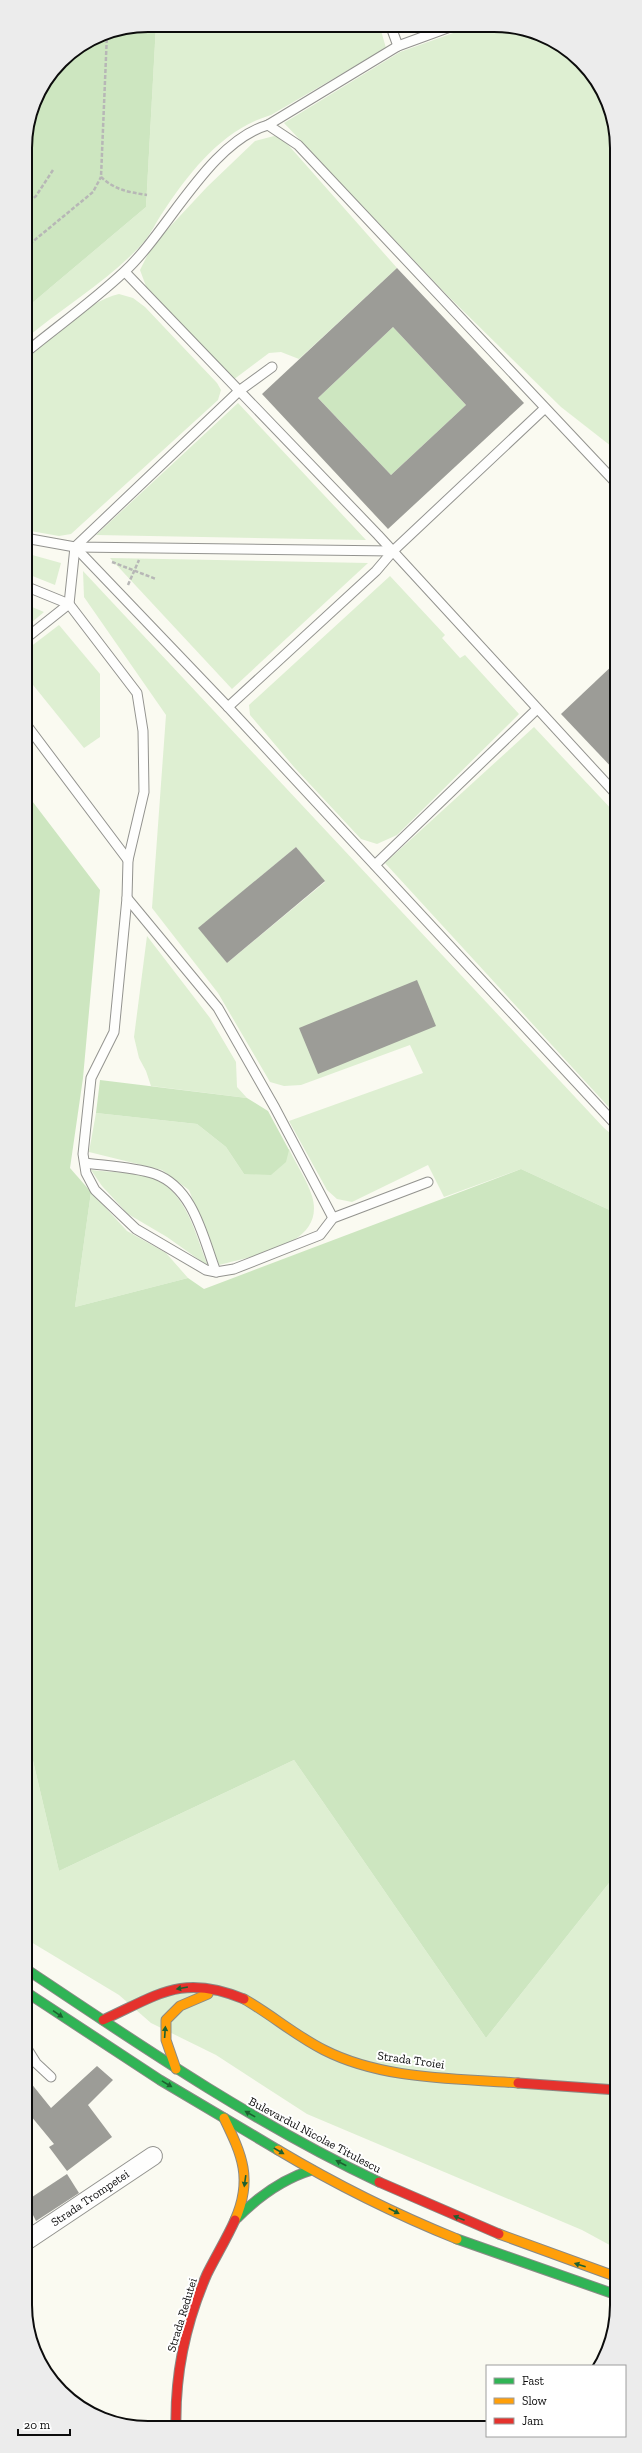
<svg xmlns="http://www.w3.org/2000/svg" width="642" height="2453" font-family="'Zilla Slab',serif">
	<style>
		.green { fill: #deefd2; fill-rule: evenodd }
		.forest { fill: #cde6c0 }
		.building { fill: #9c9c97; fill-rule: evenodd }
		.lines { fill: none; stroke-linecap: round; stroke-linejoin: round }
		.lane-casing { stroke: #93938f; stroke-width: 11 }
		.street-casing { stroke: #93938f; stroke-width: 20 }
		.fast-casing { stroke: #8a8a86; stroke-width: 11 }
		.slow-casing { stroke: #8a8a86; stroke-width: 11 }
		.jam-casing { stroke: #8a8a86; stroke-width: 11 }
		.path { stroke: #b7b7b6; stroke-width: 2.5; stroke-dasharray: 4 2; stroke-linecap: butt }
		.lane { stroke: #fefefd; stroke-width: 9 }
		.street { stroke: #fefefd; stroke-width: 18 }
		.fast { stroke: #30b455; stroke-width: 9 }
		.slow { stroke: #ff9f0a; stroke-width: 9 }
		.jam { stroke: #e5322d; stroke-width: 9 }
		.oneway { fill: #1e6030 }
		.labels { text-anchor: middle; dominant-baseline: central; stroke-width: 4; stroke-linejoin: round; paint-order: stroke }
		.street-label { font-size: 12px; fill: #0c0c0c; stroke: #fff }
		.rim { fill: none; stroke: #0c0c0c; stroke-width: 2 }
	</style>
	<rect width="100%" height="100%" fill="#fafaf1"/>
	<g class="green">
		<path d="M156 25 380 27 386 48 271 115C223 129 190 171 163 212 156 222 151 234 143 243 112 278 62 308 25 339V309L146 207Z"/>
		<path d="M470 27H519L556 42 586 67 604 94 616 131V450L561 407 446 294 284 123 400 52Z"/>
		<path d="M274 136 283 139 397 268 299 359 281 352 269 353 233 380 147 289 140 270 148 254 165 232 207 187 255 141Z"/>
		<path d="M119 294 133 298 145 307 217 383 221 390 218 400 71 534 59 536 25 530V360C52 338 85 302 119 294Z"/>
		<path d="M238 403 366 540 96 535Z"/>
		<path d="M25 553 61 563 55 585 25 573Z"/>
		<path d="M110 558 368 563 232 689Z"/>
		<path d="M83 571 604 1128 616 1138V1213L521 1169 444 1197 428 1165 352 1202 337 1199 327 1190 289 1121 423 1073 410 1045 301 1085 284 1086 270 1082 218 993 152 908 166 715 84 597ZM296 847 325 882 227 963 199 928Z"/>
		<path d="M390 576 445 635 442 638 460 658 465 655 519 714 397 835 377 844 361 839 294 767 250 715 249 705Z"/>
		<path d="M25 604 44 612 25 628Z"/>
		<path d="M59 625 100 674V737L84 748 25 675V651Z"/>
		<path d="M534 727 616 814V1115L385 863Z"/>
		<path d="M147 936 210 1018 236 1062 237 1087 247 1098 151 1086 146 1071 139 1058 134 1037Z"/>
		<path d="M96 1113 197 1124 226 1147 244 1174 289 1149C296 1164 307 1180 312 1196 327 1246 253 1255 219 1265L189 1190 162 1170 89 1152Z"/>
		<path d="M91 1170C108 1172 126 1172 143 1175 185 1184 194 1231 208 1266L167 1237 128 1214 102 1186Z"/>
		<path d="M91 1192 127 1231 166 1253 188 1278 75 1307Z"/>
		<path d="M26 1731 59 1871 294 1760 486 2038 617 1873V2249L582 2230 307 2114 216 2055 151 2023 119 1995 26 1939Z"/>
	</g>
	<g class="forest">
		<path d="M148 25H156L146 207 25 309V140L34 100 61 61 101 34Z"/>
		<path d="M393 327 466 405 391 475 318 398Z"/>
		<path d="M26 793 100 890 83 1078 70 1168 91 1192 75 1307 188 1278 204 1289 521 1169 616 1213 617 1873 486 2038 294 1760 59 1871 26 1731Z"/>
		<path d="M100 1080 247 1098 268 1111 289 1150 286 1162 271 1175 244 1174 226 1147 197 1124 96 1113Z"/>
	</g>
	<g class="building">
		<path d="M397 268 524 403 388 529 262 394ZM393 327 466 405 391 475 318 398Z"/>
		<path d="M616 662V772L561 714Z"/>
		<path d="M296 847 325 881 227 963 198 928Z"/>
		<path d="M417 980 436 1026 318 1074 299 1028Z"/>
		<path d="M97 2066 113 2080 88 2105 112 2137 67 2171 49 2147 54 2144 26 2110V2077L51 2108Z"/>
		<path d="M67 2174 79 2193 36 2221 26 2201Z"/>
	</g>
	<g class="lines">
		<defs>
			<g id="lane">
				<path d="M391 27 398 46"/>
				<path d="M268 125 298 145 616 483"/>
				<path d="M125 272 378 535 616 794"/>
				<path d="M25 353C58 326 93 301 124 272 168 232 209 142 268 125L398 46 450 27"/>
				<path d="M25 538 75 547 393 551"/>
				<path d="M75 547 228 707 616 1125"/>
				<path d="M25 586 69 604 137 693 143 731 144 792 128 860 127 898 114 1032 91 1078 83 1154 86 1173 95 1190 136 1229 206 1270 216 1272 234 1269 320 1235 333 1218 428 1182"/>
				<path d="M25 639 69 604 75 547 239 391 272 367"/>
				<path d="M228 707 376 571 393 551 544 409"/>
				<path d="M25 723 128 860"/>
				<path d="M375 865 537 709"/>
				<path d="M127 898 218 1008 275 1108 333 1218"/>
				<path d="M85 1163C108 1166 133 1167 155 1174 194 1188 203 1238 216 1272"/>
				<path d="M26 2047 36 2063 51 2077"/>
			</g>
			<path id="street" d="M26 2241 153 2156"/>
			<g id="fast">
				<path d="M26 1969C141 2046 254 2123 379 2182"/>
				<path d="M26 1992 160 2080 278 2150"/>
				<path d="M237 2218C259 2196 282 2179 312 2170"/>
				<path d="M457 2239 617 2295"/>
			</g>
			<g id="slow">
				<path d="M244 1999C272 2015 296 2036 324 2050 383 2080 454 2078 518 2083"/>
				<path d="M176 2069 166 2040V2020L180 2006 208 1994"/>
				<path d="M224 2118C242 2155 253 2179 235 2220"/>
				<path d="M278 2150C335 2184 395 2214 457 2239"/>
				<path d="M499 2234 617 2277"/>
			</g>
			<g id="jam">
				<path d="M103 2020C158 1995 182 1973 244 1999"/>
				<path d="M518 2083 617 2090"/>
				<path d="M379 2182 499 2234"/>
				<path d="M176 2426C175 2373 186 2322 207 2274 216 2256 227 2238 235 2220"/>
			</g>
		</defs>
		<use href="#lane" class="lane-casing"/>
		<use href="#street" class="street-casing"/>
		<use href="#fast" class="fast-casing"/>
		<use href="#slow" class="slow-casing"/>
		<use href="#jam" class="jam-casing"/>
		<g class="path">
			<path d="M107 33 101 177C115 190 128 192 147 195"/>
			<path d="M25 206 36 196 53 170"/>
			<path d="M25 248 93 192 101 177"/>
			<path d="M112 562 156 579"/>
			<path d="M128 585 139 560"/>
		</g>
		<use href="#lane" class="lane"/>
		<use href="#street" class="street"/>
		<use href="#fast" class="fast"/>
		<use href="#slow" class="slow"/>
		<use href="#jam" class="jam"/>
	</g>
	<defs><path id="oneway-solid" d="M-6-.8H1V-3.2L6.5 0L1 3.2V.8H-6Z"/></defs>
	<g class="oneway">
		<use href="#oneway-solid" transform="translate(182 1988) rotate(170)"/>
		<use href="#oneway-solid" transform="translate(58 2014) rotate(34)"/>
		<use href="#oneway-solid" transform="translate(165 2032) rotate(-86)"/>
		<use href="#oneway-solid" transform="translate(167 2084) rotate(31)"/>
		<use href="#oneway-solid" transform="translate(250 2114) rotate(-151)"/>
		<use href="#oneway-solid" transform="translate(279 2151) rotate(30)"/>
		<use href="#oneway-solid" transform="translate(341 2163) rotate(-153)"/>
		<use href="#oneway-solid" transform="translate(245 2181) rotate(98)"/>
		<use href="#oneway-solid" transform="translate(394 2211) rotate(27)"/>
		<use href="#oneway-solid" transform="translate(459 2218) rotate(-158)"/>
		<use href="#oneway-solid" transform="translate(580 2265) rotate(-162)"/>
	</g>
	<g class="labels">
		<g class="street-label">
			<text transform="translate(411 2060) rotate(8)">Strada Troiei</text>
			<text transform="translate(315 2135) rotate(28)">Bulevardul Nicolae Titulescu</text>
			<text transform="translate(90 2198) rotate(-34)">Strada Trompetei</text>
			<text transform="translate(182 2315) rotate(-73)">Strada Redutei</text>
		</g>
	</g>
	<path d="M0 0H642V2453H0ZM148 32H494A116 116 0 0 1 610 148V2305A116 116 0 0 1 494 2421H148A116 116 0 0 1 32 2305V148A116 116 0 0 1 148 32Z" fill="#ececec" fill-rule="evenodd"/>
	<path class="rim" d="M148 32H494A116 116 0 0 1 610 148V2305A116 116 0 0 1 494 2421H148A116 116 0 0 1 32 2305V148A116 116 0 0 1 148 32Z"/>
	<rect x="486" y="2365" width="140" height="72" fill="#ffffff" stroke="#9e9e9e"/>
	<rect x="494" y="2378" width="20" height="6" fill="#30b455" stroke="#9e9e9e"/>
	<text x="522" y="2385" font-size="12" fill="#0c0c0c">Fast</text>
	<rect x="494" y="2398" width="20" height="6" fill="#ff9f0a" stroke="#9e9e9e"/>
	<text x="522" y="2405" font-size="12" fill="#0c0c0c">Slow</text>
	<rect x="494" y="2418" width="20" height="6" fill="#e5322d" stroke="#9e9e9e"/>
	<text x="522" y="2425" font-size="12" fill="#0c0c0c">Jam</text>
	<path d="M18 2429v6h52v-6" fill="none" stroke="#0c0c0c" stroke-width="2"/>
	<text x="24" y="2429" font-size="12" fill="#0c0c0c" stroke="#ffffff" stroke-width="3" paint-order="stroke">20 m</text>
</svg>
